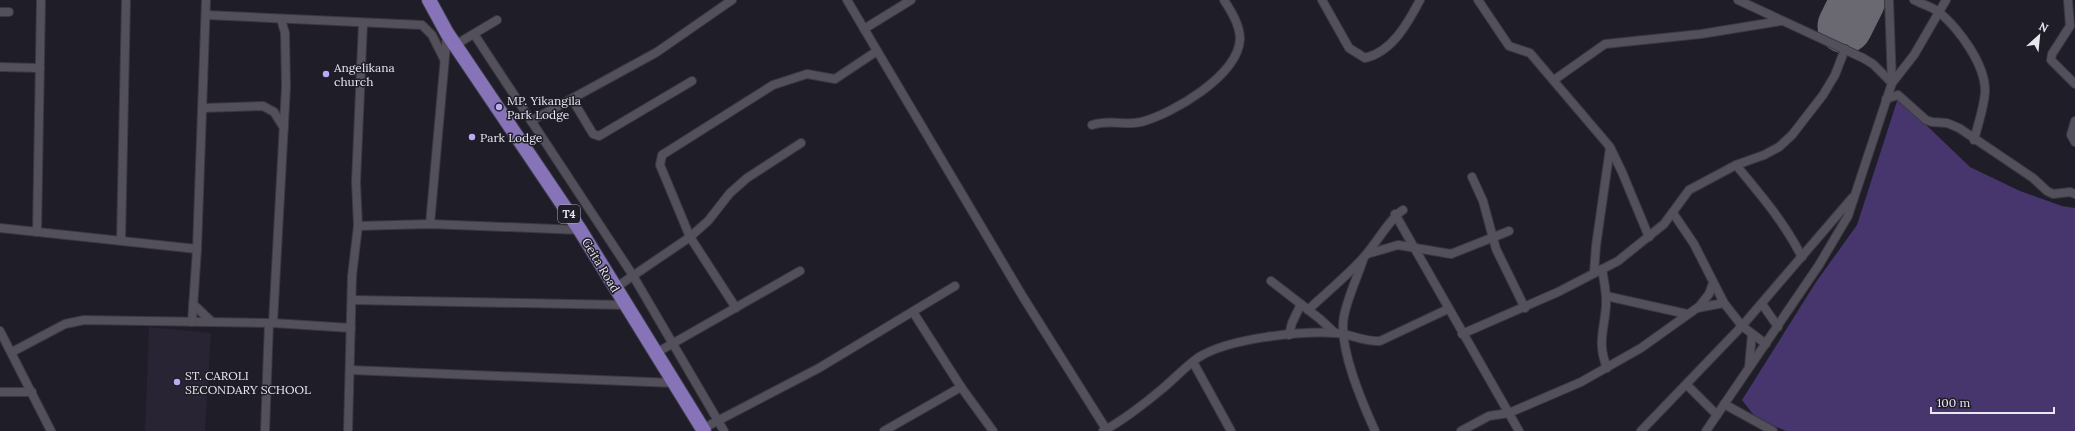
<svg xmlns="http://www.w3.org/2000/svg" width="2075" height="431" font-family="Lora,serif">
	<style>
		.built { fill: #282433 }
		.green { fill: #47356e }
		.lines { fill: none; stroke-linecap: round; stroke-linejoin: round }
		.runway { stroke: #6a6972; stroke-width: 55 }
		.street-casing { stroke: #3a3840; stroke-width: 10 }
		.highway-casing { stroke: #3a3840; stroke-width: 16 }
		.street { stroke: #53505c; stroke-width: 8 }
		.highway { stroke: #8673b8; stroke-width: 14 }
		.poi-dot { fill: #bda9f5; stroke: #1f1d27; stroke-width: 1.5 }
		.labels { text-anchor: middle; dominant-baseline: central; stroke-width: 3; stroke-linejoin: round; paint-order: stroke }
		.shield { fill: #1f1d27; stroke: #acaab2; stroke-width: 1 }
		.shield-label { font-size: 11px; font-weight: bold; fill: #e8e7ee }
		.poi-label { font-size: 12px; fill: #e8e7ee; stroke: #1f1d27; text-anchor: start }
		.street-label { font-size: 12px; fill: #e8e7ee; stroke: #1f1d27 }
	</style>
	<rect width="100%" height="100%" fill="#1f1d27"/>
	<g class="built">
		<path d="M1844 0H1863L1842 43 1827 33Z"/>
		<path d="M149 327 211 333 205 431H145Z"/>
	</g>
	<path class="green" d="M1898 98 1970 167 2020 191 2062 206 2075 208V431H1786L1756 418 1742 400 1816 282 1857 225Z"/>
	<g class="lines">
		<path class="runway" d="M1845 26 1858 0"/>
		<defs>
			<g id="street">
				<path d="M847 0 1023 297 1106 429"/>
				<path d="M1322 0 1349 48 1365 58C1392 52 1408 23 1420 0"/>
				<path d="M1478 0 1509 46 1530 53 1610 147 1622 172 1649 237"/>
				<path d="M1738 0 1863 58 1873 64 1892 83 1914 55 1946 0"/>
				<path d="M1914 0C1922 4 1932 7 1939 12 1959 29 1986 65 1985 92 1984 108 1978 124 1974 140"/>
				<path d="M2068 0 2070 26 2052 54 2051 60 2075 84"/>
				<path d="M0 12H9"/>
				<path d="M206 15 422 25 432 35 444 59"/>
				<path d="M864 29 911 0"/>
				<path d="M474 34 632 274 724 431"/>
				<path d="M455 45 497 20"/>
				<path d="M0 67 40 68"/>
				<path d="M1554 80 1605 44 1701 34 1781 21"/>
				<path d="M572 99 593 134 599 136 692 81"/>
				<path d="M1886 99 1898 95 1926 120 1932 122 1947 123 1959 128 2033 178 2047 191 2053 194 2070 192 2075 194"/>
				<path d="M203 108 263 106 274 112 284 128"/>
				<path d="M531 121 657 52 732 0"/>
				<path d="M2075 121 2071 135 2075 142"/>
				<path d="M1092 125C1110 119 1125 126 1141 122 1172 114 1238 76 1240 39 1240 25 1231 11 1224 0"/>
				<path d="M1736 165C1761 195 1784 222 1802 257"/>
				<path d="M1472 177 1483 201 1496 249 1525 308"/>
				<path d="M1673 213 1694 244 1724 303 1742 326 1766 344"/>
				<path d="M1395 214 1519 431"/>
				<path d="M430 224 447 34"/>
				<path d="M358 226 430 224 580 230"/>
				<path d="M0 228 197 249"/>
				<path d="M37 232 41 0"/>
				<path d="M121 240 126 0"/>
				<path d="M1367 254 1398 245 1451 254 1509 231"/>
				<path d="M1364 257C1358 276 1348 296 1344 316 1338 347 1362 402 1375 431"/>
				<path d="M1602 269C1604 281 1607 294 1606 306 1604 332 1597 342 1607 368"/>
				<path d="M1594 273 1596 246 1610 148"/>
				<path d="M1271 281 1320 319 1335 333"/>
				<path d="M615 288 690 237 708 221 730 193 747 178 801 143"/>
				<path d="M1606 296 1687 314"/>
				<path d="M353 300 626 305"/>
				<path d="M193 304 212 322"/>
				<path d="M1762 304 1778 327"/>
				<path d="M736 308 690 237 660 165 662 155 773 85 807 74 835 79 877 51"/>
				<path d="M1698 308 1709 294 1713 283"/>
				<path d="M1308 310C1327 292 1347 276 1364 257 1375 245 1391 217 1403 210"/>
				<path d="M913 312 961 387 993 431"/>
				<path d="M192 322 197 249 206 0"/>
				<path d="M273 323 286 87 285 33 281 19"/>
				<path d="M0 331 51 431"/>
				<path d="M1462 334 1558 292 1618 261 1664 224 1689 190 1736 165 1764 155 1779 147 1792 135 1823 95 1835 75 1845 49"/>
				<path d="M1289 335 1292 323 1301 304"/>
				<path d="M12 352 65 324 84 320 273 323 351 328"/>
				<path d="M656 353 800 271"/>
				<path d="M1193 362 1231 431"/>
				<path d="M1749 367 1752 334"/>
				<path d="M350 370 674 383"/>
				<path d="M1687 385 1717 415"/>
				<path d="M0 392H32"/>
				<path d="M1724 404 1773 431"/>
				<path d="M702 429 819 368 955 286"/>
				<path d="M265 431 269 323"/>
				<path d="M348 431 352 276 358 226 356 182 363 23"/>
				<path d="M884 431 961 387"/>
				<path d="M1103 431C1124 420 1144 404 1162 389 1174 379 1186 366 1199 357 1230 338 1299 331 1336 333 1351 334 1364 342 1380 341L1448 309"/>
				<path d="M1461 431 1489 416 1509 413 1581 382 1641 348 1697 308 1724 303"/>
				<path d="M1641 431 1742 326 1852 198"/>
				<path d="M1706 431 1819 265 1848 216 1892 83 1889 0"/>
			</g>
			<path id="highway" d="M429 0 447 33 580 230 704 431"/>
		</defs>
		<use href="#street" class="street-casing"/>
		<use href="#highway" class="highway-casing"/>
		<use href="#street" class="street"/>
		<use href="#highway" class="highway"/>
	</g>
	<g class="poi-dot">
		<circle cx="326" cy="74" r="4"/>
		<circle cx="499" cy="107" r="4"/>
		<circle cx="472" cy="137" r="4"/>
		<circle cx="177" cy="382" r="4"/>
	</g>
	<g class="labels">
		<rect class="shield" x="558" y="205" width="22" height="18" rx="3"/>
		<g class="shield-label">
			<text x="569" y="214">T4</text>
		</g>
		<g class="poi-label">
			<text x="334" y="67">Angelikana<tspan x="334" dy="14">church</tspan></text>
			<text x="507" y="100">MP. Yikangila<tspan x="507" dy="14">Park Lodge</tspan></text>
			<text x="480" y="137">Park Lodge</text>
			<text x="185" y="375">ST. CAROLI<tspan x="185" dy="14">SECONDARY SCHOOL</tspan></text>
		</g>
		<g class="street-label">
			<text transform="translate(601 265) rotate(59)">Geita Road</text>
		</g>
	</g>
	<g transform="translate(2039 36) rotate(27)" stroke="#1f1d27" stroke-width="3" paint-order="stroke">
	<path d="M0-3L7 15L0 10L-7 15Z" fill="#e8e7ee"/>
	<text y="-6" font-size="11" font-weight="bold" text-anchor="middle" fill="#e8e7ee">N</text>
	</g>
	<path d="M1931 407v6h123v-6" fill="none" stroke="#e8e7ee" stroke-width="2"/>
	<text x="1937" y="407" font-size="12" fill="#e8e7ee" stroke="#1f1d27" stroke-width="3" paint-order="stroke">100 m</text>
</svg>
